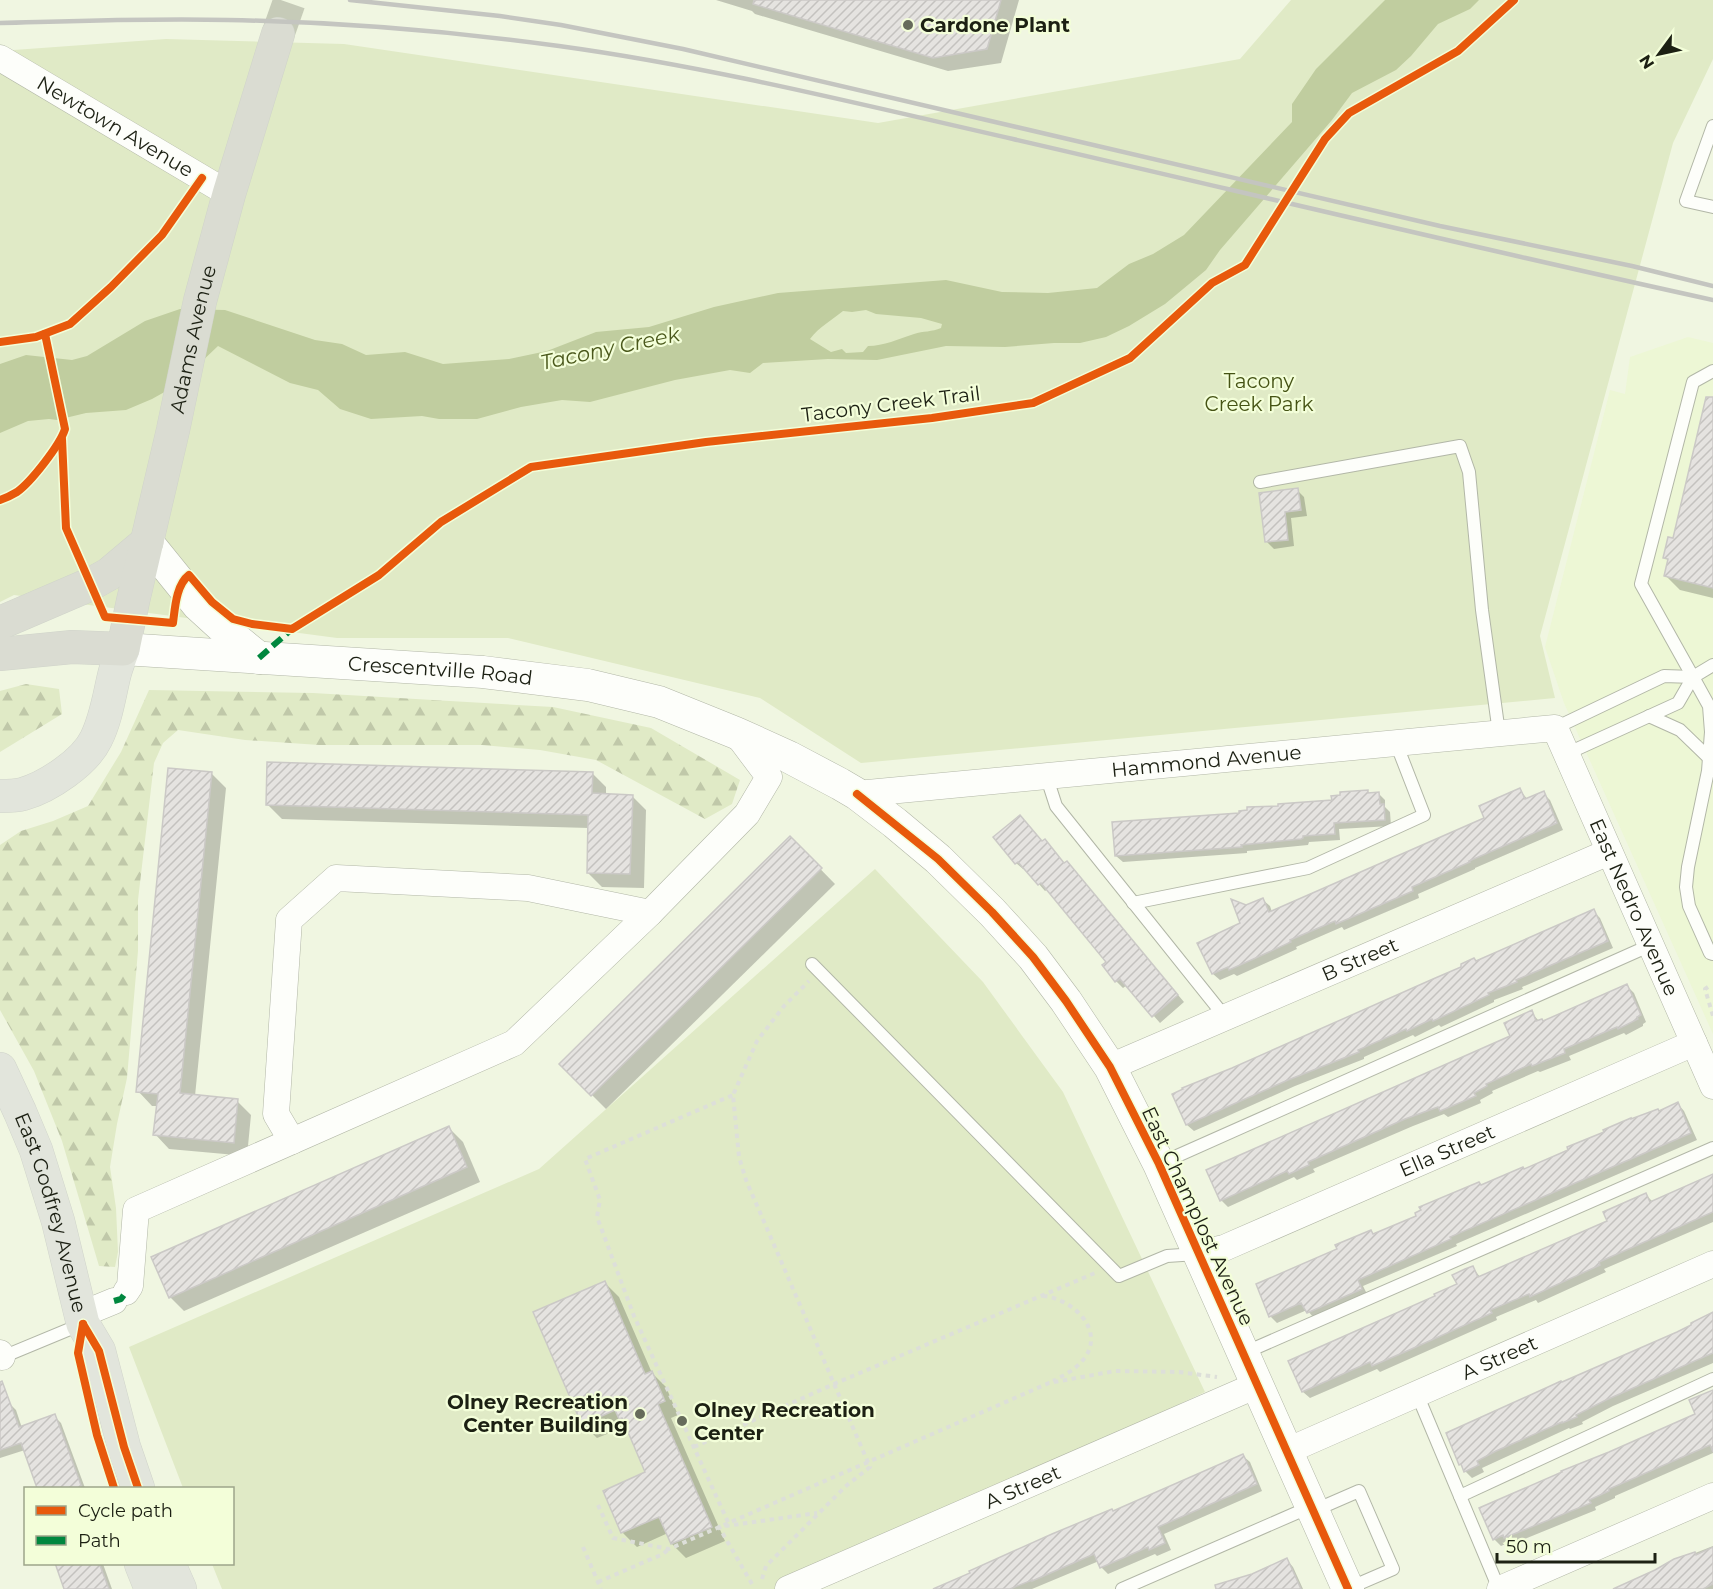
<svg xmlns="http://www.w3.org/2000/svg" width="1713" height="1589" font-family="Montserrat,sans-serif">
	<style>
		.built { fill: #edf7d5 }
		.green { fill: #e0eac6 }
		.forest { fill: url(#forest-firs) }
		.water { fill: #c0cd9f; fill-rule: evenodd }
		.shadow { fill: #0003 }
		.building { fill: url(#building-hatch); stroke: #cbc9c6; stroke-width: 1.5 }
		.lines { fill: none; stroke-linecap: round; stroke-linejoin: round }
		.trunk-tunnel { stroke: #c6cbb8; stroke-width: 33; stroke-dasharray: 33 16; stroke-linecap: butt }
		.service-casing { stroke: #b2b7a7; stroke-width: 14 }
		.minor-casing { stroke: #b2b7a7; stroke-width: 27 }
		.tertiary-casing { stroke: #b2b7a7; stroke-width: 33 }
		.primary-casing { stroke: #d0d4ca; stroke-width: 34 }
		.trunk-casing { stroke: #d0d4ca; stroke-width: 34 }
		.path { stroke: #dddfd9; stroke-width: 4; stroke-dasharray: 4.5 4.5; stroke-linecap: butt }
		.service { stroke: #fdfefa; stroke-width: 12 }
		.minor { stroke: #fdfefa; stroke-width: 26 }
		.tertiary { stroke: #fdfefa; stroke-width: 32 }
		.primary { stroke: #e2e5dc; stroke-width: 33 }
		.trunk { stroke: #dadcd2; stroke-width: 33 }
		.rail { stroke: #c4c5c0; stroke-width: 4.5 }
		.quiet { stroke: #00873e; stroke-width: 6; stroke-dasharray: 12 6; stroke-linecap: butt }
		.cycleway-casing { stroke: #f3fed9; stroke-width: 11 }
		.cycleway { stroke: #e8590c; stroke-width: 8 }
		.poi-dot { fill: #666b5b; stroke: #f3fed9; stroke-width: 2 }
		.labels { text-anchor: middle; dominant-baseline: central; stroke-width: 4.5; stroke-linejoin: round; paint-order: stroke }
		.poi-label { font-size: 20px; font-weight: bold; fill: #1c2013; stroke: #f3fed9; text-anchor: start }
		.street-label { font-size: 20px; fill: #1c2013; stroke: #f3fed9 }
		.park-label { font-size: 20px; fill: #455314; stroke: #f3fed9 }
		.water-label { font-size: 21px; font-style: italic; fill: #4a581b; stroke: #f3fed9 }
	</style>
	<defs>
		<pattern id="forest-firs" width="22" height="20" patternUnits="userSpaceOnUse" patternTransform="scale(1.5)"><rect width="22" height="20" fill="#e0eac6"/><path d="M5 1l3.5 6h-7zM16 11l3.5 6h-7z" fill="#c0c8a9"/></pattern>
		<pattern id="building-hatch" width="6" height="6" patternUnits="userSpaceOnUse" patternTransform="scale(1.5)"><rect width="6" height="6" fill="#e5e3e0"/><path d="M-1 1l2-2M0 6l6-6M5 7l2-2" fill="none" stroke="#c4c2bf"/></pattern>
	</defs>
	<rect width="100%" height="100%" fill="#f0f6e1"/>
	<path class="built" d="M1688 337 1713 343V1034L1564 703 1545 647 1610 390 1625 394 1630 357Z"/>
	<g class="green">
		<path d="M1291 0H1713V59L1673 143 1540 636 1555 698 861 763 760 698 508 638H337L14 595 0 602V51L166 39 344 44 878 123 1240 59Z"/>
		<path d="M875 869 983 982 1063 1092 1205 1392 789 1589H222L212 1564H232V1488H183L129 1347 539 1169Z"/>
	</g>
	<g class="forest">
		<path d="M26 684 59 689 62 714 0 752V691Z"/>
		<path d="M149 690 313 693 553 707 651 728 740 780 732 804 705 819 596 760 540 750 482 745H319L245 740 178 730 163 743 154 763 138 900V951L127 1078 117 1124 110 1167 116 1208 118 1252 115 1267 99 1266 62 1141 34 1071 0 1010V845L21 831 53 821 88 806 121 752Z"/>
	</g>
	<path class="water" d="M1385 0H1479L1470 9 1438 24 1411 56 1396 70 1352 93 1332 120 1220 250 1206 270 1165 304 1129 326 1106 337 1080 343H1054L1005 347 946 346 877 360 828 359 763 363 750 373 730 370 675 380 590 402 562 400 521 407 477 419H439L422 416 371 419 340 409 318 390 290 383 218 346 177 385 152 399 126 410 86 413 57 420 49 419 28 421 0 433V364L26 355 72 360 87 356 145 321 180 309 225 310 315 340 342 344 366 355 405 352 443 364 509 359 547 351 596 332 649 327 714 307 778 293 946 280 1002 292 1048 293 1097 288 1129 264 1153 254 1184 235 1292 122V104L1316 69ZM866 310 876 314 921 318 942 324 941 328C932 332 923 331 914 334 898 339 884 346 868 346L863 352 846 353 842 349 831 352 810 339C819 327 832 320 843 311L852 312Z"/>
	<g class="shadow">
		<path d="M716 0H1019L1001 63 948 71 755 14 752 11Z"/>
		<path d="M1713 430V598L1680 590 1666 576 1669 562 1665 557 1674 540Z"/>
		<path d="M1297 490 1304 497 1307 516 1291 518 1294 546 1274 549 1267 542Z"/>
		<path d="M592 773 606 787V795L632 796 646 810 644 888 602 887 588 873 589 828 282 819 268 805Z"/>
		<path d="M212 774 226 788 195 1096 237 1101 251 1115 247 1156 169 1149 155 1134 158 1106H152L138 1091Z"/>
		<path d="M1520 790 1528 800 1543 793 1550 800 1563 830 1475 868V869L1418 894 1419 898 1344 930 1342 927 1296 947 1297 949 1237 976 1234 974 1220 980 1213 974 1242 924 1246 907 1263 900 1270 906 1272 912 1486 818Z"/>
		<path d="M1367 792 1369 794 1378 793 1385 800V807L1390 812 1391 826 1339 829 1340 840 1309 842 1308 845 1247 851V853L1123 862 1116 856 1240 814 1333 801Z"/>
		<path d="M790 838 835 884 606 1109 561 1064Z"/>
		<path d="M1043 843 1065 864 1073 870 1184 1002 1160 1023 1127 985 1123 988 1116 981 1104 965 1108 962 1048 889 1045 891 1025 868 1023 869 1016 863Z"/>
		<path d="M1593 911 1600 918 1613 948 1522 987 1523 989 1494 1000V1002L1441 1027 1439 1025 1415 1037 1413 1035 1364 1057V1059L1295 1086 1194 1131 1187 1125 1174 1095Z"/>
		<path d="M1627 986 1634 993 1646 1022 1643 1024V1026L1626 1035 1624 1033 1569 1056 1571 1060 1540 1072 1538 1071 1492 1091 1493 1093 1480 1100 1481 1103 1448 1117 1444 1114 1413 1126 1313 1169 1315 1172 1297 1180 1294 1177 1228 1207 1221 1200 1512 1037 1531 1012 1539 1021 1544 1022Z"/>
		<path d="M1678 1104 1684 1111 1697 1140 1456 1244 1457 1246 1363 1286 1368 1296 1314 1318 1307 1310 1277 1323 1271 1317 1257 1285 1339 1250 1371 1231 1375 1235 1482 1186 1524 1171Z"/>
		<path d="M449 1128 463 1142 480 1182 184 1311 170 1297Z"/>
		<path d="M1713 1181V1222L1604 1269 1606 1272 1538 1303 1536 1300 1496 1317 1497 1320 1380 1372 1377 1369 1310 1398 1303 1392 1290 1362 1437 1297 1459 1285 1472 1267 1481 1278 1609 1222 1646 1195 1653 1202Z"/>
		<path d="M605 1283 619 1297 652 1373 666 1387 678 1415 671 1418 725 1541 686 1558 672 1544 668 1533 637 1547 623 1533 604 1492 647 1473 627 1426 597 1438 583 1424Z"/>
		<path d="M1713 1314V1363L1613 1406 1582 1422 1583 1424 1570 1429 1569 1428 1482 1468 1484 1472 1472 1478 1465 1471 1448 1434 1677 1333Z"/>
		<path d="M9 1403 16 1410 22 1428 54 1416 61 1423 85 1488H39L25 1450 0 1458V1406Z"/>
		<path d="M1713 1408V1453L1615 1496V1498L1595 1507 1596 1510 1512 1544 1510 1542 1501 1546 1494 1539Z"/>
		<path d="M1243 1456 1250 1462 1262 1491 1164 1534 1171 1550 1157 1556 1155 1554 1108 1574 1101 1567 1099 1561 1032 1589H936Z"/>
		<path d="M1713 1546V1589H1617L1675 1561Z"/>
		<path d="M1287 1560 1293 1567 1303 1589H1221L1226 1585Z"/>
		<path d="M56 1564H103L112 1589H65Z"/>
	</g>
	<g class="building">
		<path d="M754 0H1001L987 49 933 58 753 4Z"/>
		<path d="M1706 397H1713V588L1664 576 1668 559 1663 558 1668 537 1673 538Z"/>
		<path d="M1298 488 1301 510 1285 512 1288 540 1265 542 1259 493Z"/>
		<path d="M267 762 593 772 592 793 633 795 630 874 587 873 588 815 266 805Z"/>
		<path d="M168 768 212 772 180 1093 238 1099 234 1143 153 1135 158 1094 136 1092Z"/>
		<path d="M1520 788 1525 799 1544 791 1557 823 1469 861 1470 862 1412 887 1413 891 1336 924 1335 921 1290 940 1291 942 1229 970 1228 967 1212 974 1197 943 1240 923 1231 899 1246 905 1263 898 1269 912 1484 818 1479 806Z"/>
		<path d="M1368 790V793L1379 792 1380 804H1384L1385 820 1334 823 1335 834 1303 836V838L1301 839 1241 845 1242 847 1115 856 1112 822 1239 813V811L1247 810V807L1278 806V804L1332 800 1331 796 1340 795V792Z"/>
		<path d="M1020 815 1042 841 1045 839 1064 863 1067 861 1178 995 1152 1017 1120 979 1115 982 1102 965 1106 962 1041 883 1038 885 1018 862 1015 864 993 837Z"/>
		<path d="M790 836 822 868 591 1096 559 1064Z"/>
		<path d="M1594 909 1608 941 1516 980 1517 982 1488 993 1489 995 1433 1021 1432 1019 1407 1031 1406 1029 1358 1050 1359 1052 1288 1080 1186 1125 1172 1094 1183 1089 1182 1088 1232 1068 1433 979 1461 967V964L1474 958 1476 961Z"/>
		<path d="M1627 984 1641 1015 1637 1017 1638 1019 1618 1029 1617 1027 1564 1049 1565 1053 1532 1066 1531 1064 1486 1084 1487 1086 1474 1093 1476 1096 1440 1111 1438 1107 1405 1119 1308 1162 1309 1165 1289 1174 1287 1171 1220 1201 1206 1170 1510 1036 1504 1023 1532 1010 1536 1021 1542 1019 1543 1021Z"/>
		<path d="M1678 1102 1691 1133 1450 1237 1451 1239 1358 1280 1362 1289 1307 1313 1301 1303 1269 1317 1256 1284 1337 1249 1335 1245 1371 1230 1373 1234 1416 1216 1415 1213 1421 1210 1419 1207 1479 1182 1481 1185 1523 1167 1524 1169 1568 1150 1567 1147 1604 1132 1603 1130 1631 1118V1119L1658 1109 1659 1111Z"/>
		<path d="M449 1126 467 1167 169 1298 151 1257Z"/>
		<path d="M1713 1174V1212L1599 1262 1600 1265 1530 1297 1529 1294 1490 1310 1492 1313 1407 1351 1372 1366 1370 1362 1302 1392 1288 1361 1435 1296 1434 1294 1457 1284 1452 1275 1465 1269 1473 1266 1478 1277 1607 1221 1603 1212 1646 1193 1650 1202Z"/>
		<path d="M605 1281 645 1374 652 1371 665 1401 658 1404 712 1527 671 1544 659 1517 621 1533 603 1491 645 1472 622 1418 619 1419 615 1410 582 1425 533 1312Z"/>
		<path d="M1713 1312V1353L1606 1400 1576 1415 1577 1417 1562 1423V1422L1496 1451 1477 1461 1479 1465 1464 1472 1461 1464 1459 1465 1446 1433 1548 1387 1561 1381 1562 1382 1677 1332 1691 1325V1323Z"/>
		<path d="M2 1381 19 1427 55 1414 82 1488H37L21 1443 0 1450V1382Z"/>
		<path d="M1713 1390V1452L1710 1445 1609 1489V1491L1589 1500 1591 1503 1504 1538 1503 1535 1493 1540 1479 1508 1562 1472 1561 1471 1609 1452 1695 1414 1689 1400Z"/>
		<path d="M1243 1454 1257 1484 1158 1527 1165 1543 1149 1550 1148 1547 1100 1568 1094 1554 1032 1581V1580L1010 1589H933L970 1573 969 1571 1052 1534 1112 1509 1113 1511Z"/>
		<path d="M1713 1547V1584L1703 1589H1613L1655 1570 1674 1559 1695 1552 1696 1555Z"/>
		<path d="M1287 1558 1301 1589H1216L1215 1585 1252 1574Z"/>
		<path d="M55 1563H99L109 1589H64Z"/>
	</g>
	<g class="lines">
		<path class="trunk-tunnel" d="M278 34 290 0"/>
		<defs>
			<g id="service">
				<path d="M1713 126 1686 201 1713 207"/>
				<path d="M1260 482 1460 446 1469 472 1482 610 1499 733"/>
				<path d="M1713 665 1693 677 1709 706 1711 732 1708 771 1688 867 1686 887 1689 906 1710 953 1713 954"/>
				<path d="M1693 677 1641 584 1693 382 1713 371"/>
				<path d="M1649 716 1680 730 1709 758"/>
				<path d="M1555 728 1664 676 1693 677"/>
				<path d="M1566 754 1678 703 1693 677"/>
				<path d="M1046 775 1056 806 1225 1017"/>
				<path d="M1133 903 1308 868 1424 815 1396 743"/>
				<path d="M812 964 1119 1276 1167 1256 1197 1254"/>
				<path d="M1159 1164 1651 945"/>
				<path d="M1244 1353 1713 1148"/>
				<path d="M0 1358 82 1324"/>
				<path d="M1417 1394 1499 1589"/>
				<path d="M1460 1496 1713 1379"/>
				<path d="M1313 1511 1359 1491 1393 1569 1349 1588"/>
				<path d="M1122 1589 1310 1507"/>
			</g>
			<g id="minor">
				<path id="s1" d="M0 58 229 194"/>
				<path id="s2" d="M857 794 1555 728 1713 1086"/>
				<path id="s3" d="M1110 1067 1609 852"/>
				<path d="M292 1141 276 1114 289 920 336 878 528 888 650 913"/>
				<path id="s4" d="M1198 1254 1224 1248 1694 1043"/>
				<path d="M126 1292 130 1286 136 1210 514 1043 650 913 747 814 769 777 736 733"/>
				<path d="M80 1315 114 1301"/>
				<path d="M0 1353 2 1357"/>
				<path id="s5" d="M1287 1451 1713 1264"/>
				<path id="s6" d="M788 1589 1257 1385"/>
				<path d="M1500 1589 1713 1496"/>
			</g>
			<g id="tertiary">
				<path d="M147 542 198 605 233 637 259 658"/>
				<path id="s7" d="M123 649 483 672 588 685 659 702 736 733 789 757 840 784 857 794 895 823 938 859 992 912 1033 957 1066 1001 1110 1067 1159 1164 1348 1589"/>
			</g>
			<g id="primary">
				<path d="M0 796C7 796 16 796 23 794 48 787 85 762 96 739 106 719 109 697 114 676 116 667 120 658 123 649"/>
				<path id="s8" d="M0 1069 20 1112 36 1150 58 1221 83 1324 99 1351 124 1447 138 1488"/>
				<path d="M141 1564 151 1589"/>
				<path d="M169 1564 180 1589"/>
			</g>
			<g id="trunk">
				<path d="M0 623 91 584 109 574 147 542"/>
				<path id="s9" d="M0 654 72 647 123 649 133 601 173 430 200 301 229 194 278 34"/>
			</g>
		</defs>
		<use href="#service" class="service-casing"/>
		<use href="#minor" class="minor-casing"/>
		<use href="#tertiary" class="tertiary-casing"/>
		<use href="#primary" class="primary-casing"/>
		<use href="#trunk" class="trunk-casing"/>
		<g class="path">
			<path d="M62 439 66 528 81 561"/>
			<path d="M165 622 173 623 174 617"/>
			<path d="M1708 987 1705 989 1713 1016"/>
			<path d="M1043 1296C1070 1298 1104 1327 1086 1356 1078 1368 1065 1375 1053 1381"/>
			<path d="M694 1447 834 1384 1095 1273"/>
			<path d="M598 1505 613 1538 669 1549 1049 1383 1115 1371 1179 1372 1217 1377"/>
			<path d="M728 1522 634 1316 597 1217 600 1200 585 1159 733 1095"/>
			<path d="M583 1547 601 1589"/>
			<path d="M762 1579 766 1566 846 1486 870 1467 746 1180 739 1157 733 1095 757 1041 784 1006 809 981"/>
			<path d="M598 1582 663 1554 669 1549"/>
			<path d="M752 1584 719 1527 817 1513"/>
		</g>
		<use href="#service" class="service"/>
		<use href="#minor" class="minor"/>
		<use href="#tertiary" class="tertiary"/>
		<use href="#primary" class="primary"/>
		<use href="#trunk" class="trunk"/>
		<g class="rail">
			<path d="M350 0 500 16 561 25 683 49 1440 226 1632 266 1713 286"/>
			<path d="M0 23C76 21 152 18 228 20 338 22 449 31 559 46 712 67 863 105 1013 139 1247 193 1479 249 1713 300"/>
		</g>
		<g class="quiet">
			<path d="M259 658 292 629"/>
			<path d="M114 1301 121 1299 126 1292"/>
		</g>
		<defs>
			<g id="cycleway">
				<path d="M0 342 36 337 70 324 111 287 162 235 202 178"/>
				<path d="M62 439 66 528 105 617 173 623C175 608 176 585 189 575L212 602 233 619 252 624 292 629 379 575 441 522 531 467 706 442 932 418 1033 403 1130 358 1212 283 1245 265 1325 139 1349 113 1458 51 1514 0"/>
				<path d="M0 500C6 498 12 495 17 492 31 482 60 445 65 429L45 334"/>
				<path d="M857 794 938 859 992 912 1033 957 1066 1001 1110 1067 1159 1164 1348 1589"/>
				<path d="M83 1324 99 1351 124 1447 138 1488"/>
				<path d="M83 1324 78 1353 97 1435 114 1488"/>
			</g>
		</defs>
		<use href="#cycleway" class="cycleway-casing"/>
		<use href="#cycleway" class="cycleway"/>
	</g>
	<g class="poi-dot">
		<circle cx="908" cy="25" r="6"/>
		<circle cx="640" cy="1414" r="6"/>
		<circle cx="682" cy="1421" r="6"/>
	</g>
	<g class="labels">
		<g class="poi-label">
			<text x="920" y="25">Cardone Plant</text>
			<text x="628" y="1402" text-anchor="end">Olney Recreation<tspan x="628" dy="23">Center Building</tspan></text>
			<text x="694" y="1410">Olney Recreation<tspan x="694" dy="23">Center</tspan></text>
		</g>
		<g class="street-label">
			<text stroke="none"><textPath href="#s1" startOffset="134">Newtown Avenue</textPath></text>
			<text stroke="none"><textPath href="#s9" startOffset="441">Adams Avenue</textPath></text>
			<text transform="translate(891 404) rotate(-7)">Tacony Creek Trail</text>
			<text stroke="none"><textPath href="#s7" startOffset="318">Crescentville Road</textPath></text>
			<text stroke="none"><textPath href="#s2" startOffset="351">Hammond Avenue</textPath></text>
			<text stroke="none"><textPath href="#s2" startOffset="897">East Nedro Avenue</textPath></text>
			<text stroke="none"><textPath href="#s3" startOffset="272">B Street</textPath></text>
			<text stroke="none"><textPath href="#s4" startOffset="270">Ella Street</textPath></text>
			<text stroke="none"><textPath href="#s8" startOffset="153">East Godfrey Avenue</textPath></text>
			<text transform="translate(1198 1216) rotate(65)">East Champlost Avenue</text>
			<text stroke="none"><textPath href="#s5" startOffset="232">A Street</textPath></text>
			<text stroke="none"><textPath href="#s6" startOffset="256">A Street</textPath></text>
		</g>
		<g class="park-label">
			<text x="1259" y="381">Tacony<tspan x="1259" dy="23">Creek Park</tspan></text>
		</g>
		<g class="water-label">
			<text transform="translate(610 348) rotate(-12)">Tacony Creek</text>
		</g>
	</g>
	<rect x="24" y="1487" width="210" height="78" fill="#f3fed9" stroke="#9da58a" stroke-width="1.5"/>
	<rect x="36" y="1506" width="30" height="9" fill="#e8590c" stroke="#9da58a" stroke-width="1.5"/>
	<text x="78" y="1517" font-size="18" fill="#1c2013">Cycle path</text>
	<rect x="36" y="1536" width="30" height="9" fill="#00873e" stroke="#9da58a" stroke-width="1.5"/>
	<text x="78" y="1547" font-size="18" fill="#1c2013">Path</text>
	<g transform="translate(1659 54) rotate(237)" stroke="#f3fed9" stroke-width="4.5" paint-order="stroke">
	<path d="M0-4.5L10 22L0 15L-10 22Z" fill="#1c2013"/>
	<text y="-9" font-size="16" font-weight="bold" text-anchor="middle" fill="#1c2013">N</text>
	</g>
	<path d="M1497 1553v9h158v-9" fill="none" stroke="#1c2013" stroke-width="3"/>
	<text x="1506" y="1553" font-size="18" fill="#1c2013" stroke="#f3fed9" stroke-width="4.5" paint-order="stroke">50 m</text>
</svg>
